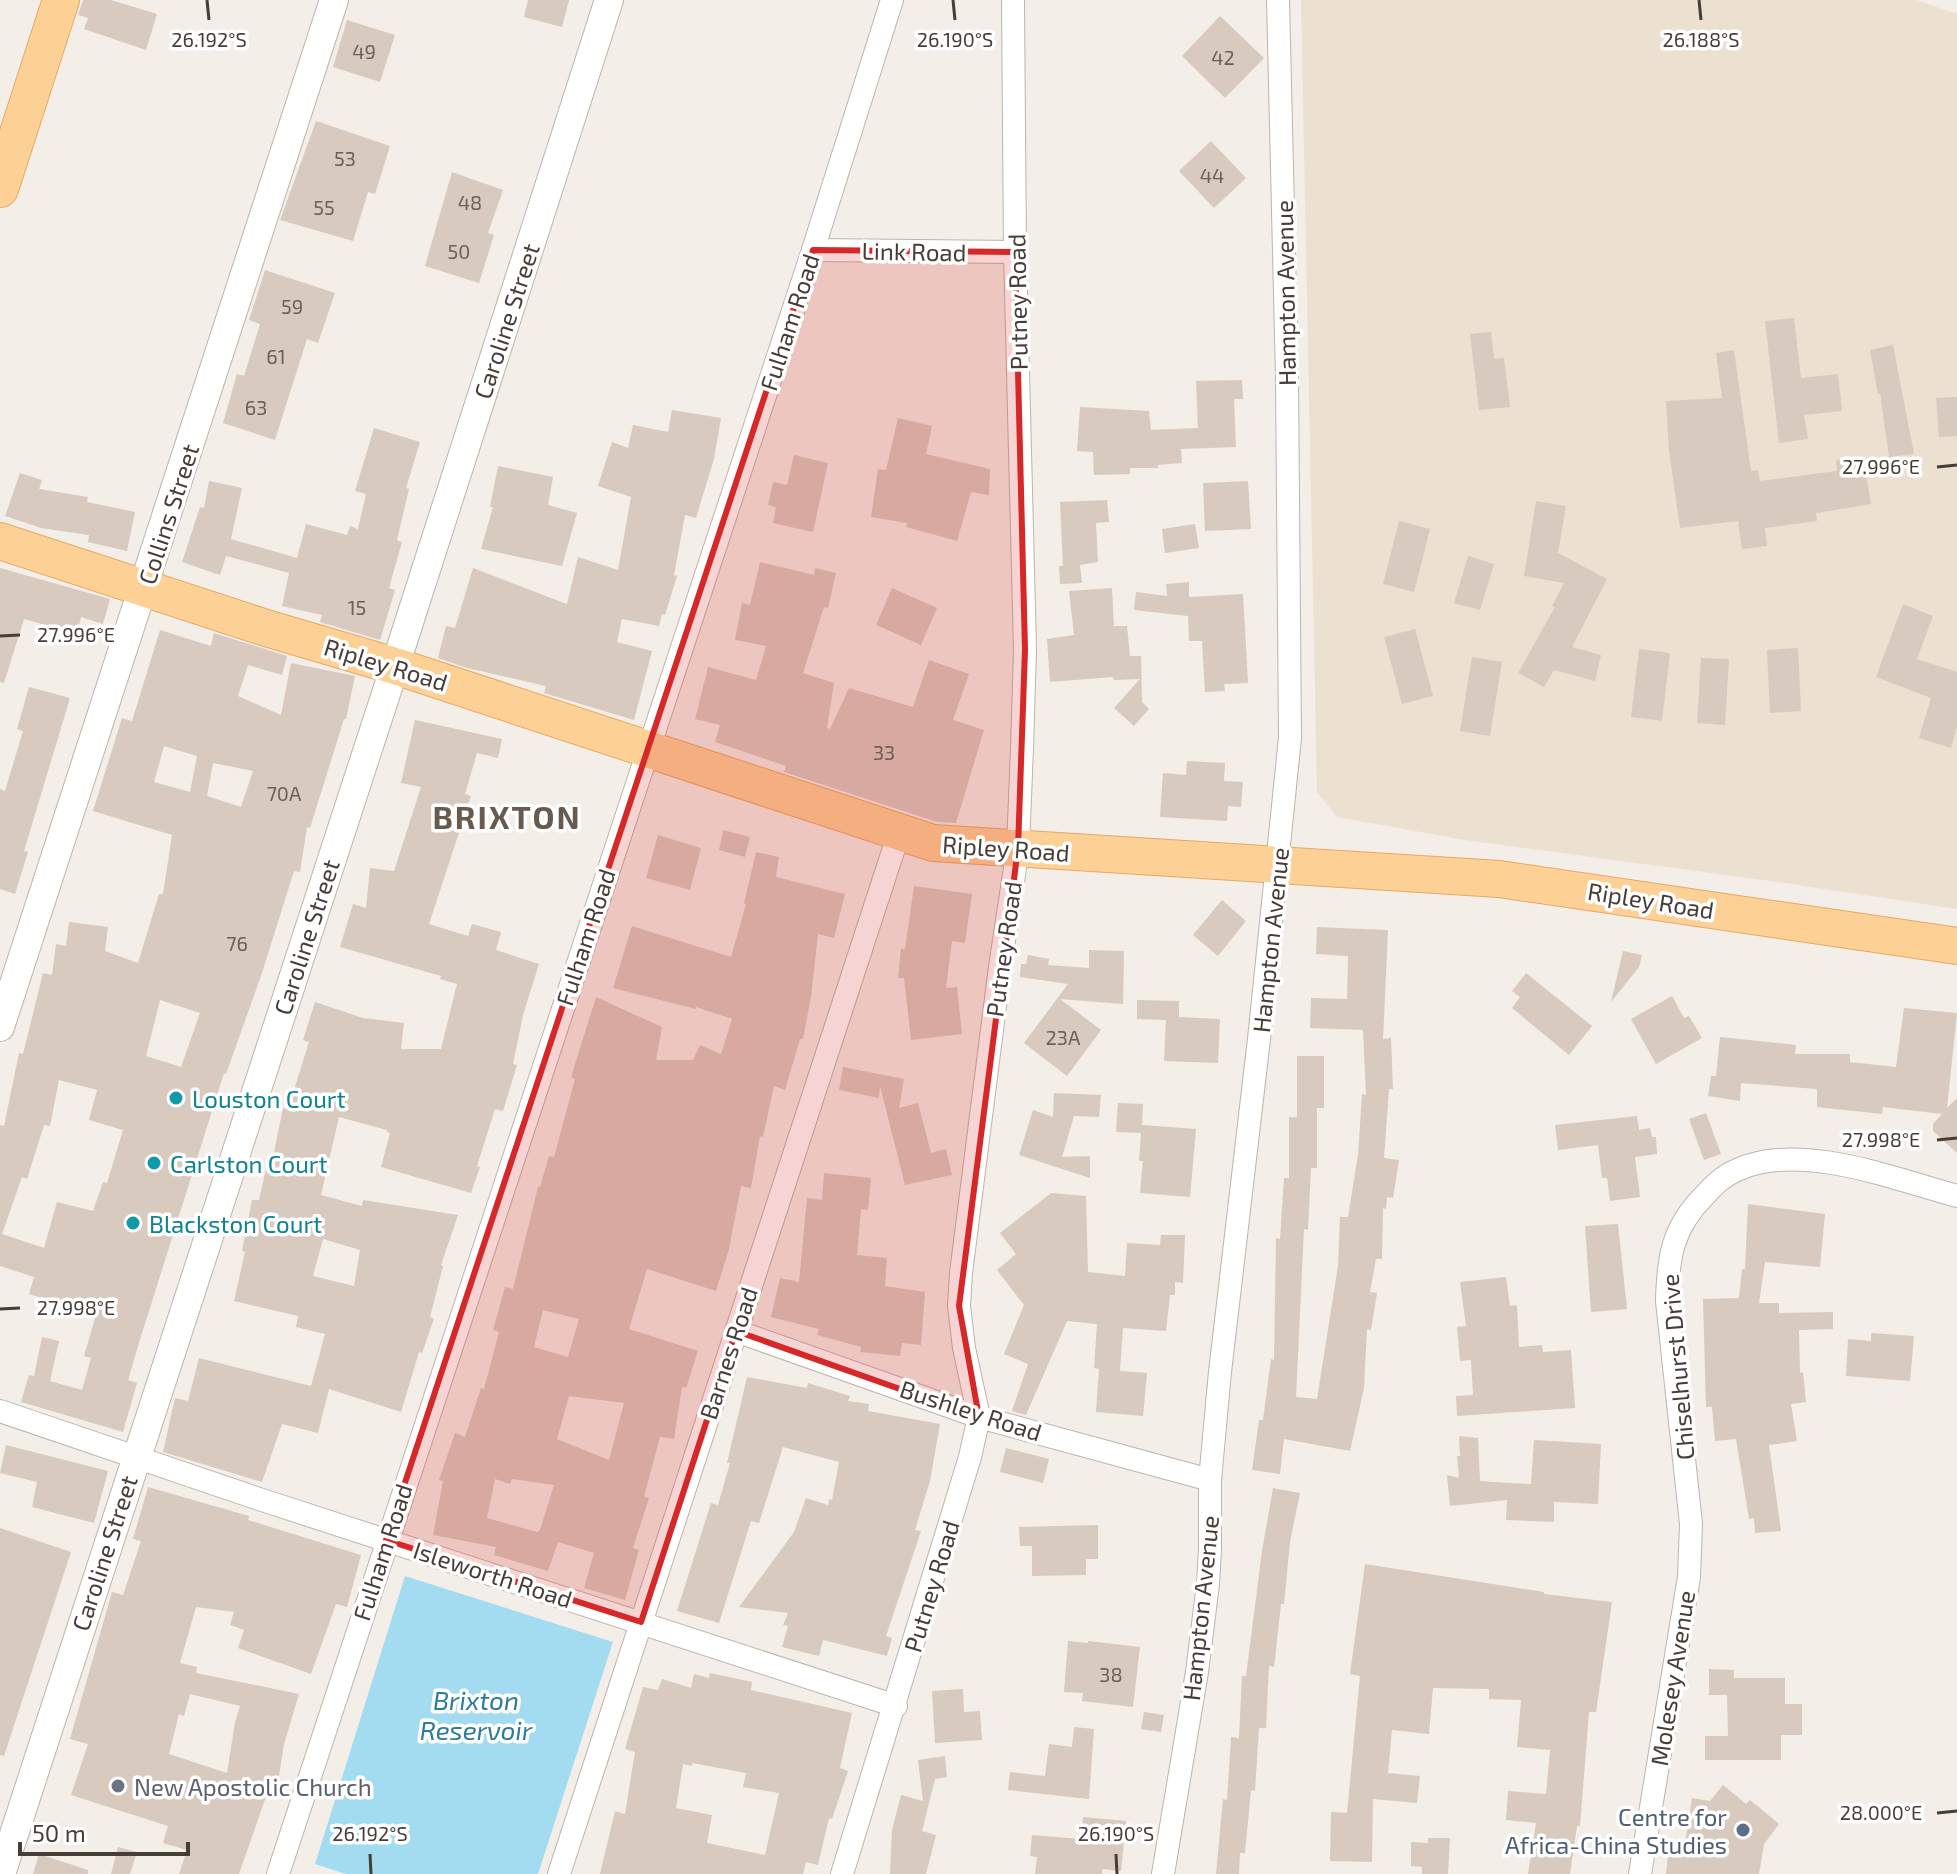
<svg xmlns="http://www.w3.org/2000/svg" width="1957" height="1874" font-family="'Exo 2',sans-serif">
	<style>
		.education { fill: #ece0d1 }
		.water { fill: #a3dcf0 }
		.building { fill: #d8cabf; fill-rule: evenodd }
		.lines { fill: none; stroke-linecap: round; stroke-linejoin: round }
		.minor-casing { stroke: #bfb4a9; stroke-width: 24 }
		.tertiary-casing { stroke: #bfb4a9; stroke-width: 30 }
		.primary-casing { stroke: #e3aa65; stroke-width: 38 }
		.minor { stroke: #fff; stroke-width: 22 }
		.tertiary { stroke: #fff; stroke-width: 28 }
		.primary { stroke: #fdd096; stroke-width: 36 }
		.marked { fill: #d62828; fill-opacity: 0.2; stroke: #d62828; stroke-width: 6; stroke-linejoin: round }
		.ticks { fill: none; stroke: #463d36; stroke-width: 3 }
		.culture-dot { fill: #0f9aa8; stroke: #fff; stroke-width: 3 }
		.worship-dot { fill: #6b7280; stroke: #fff; stroke-width: 3 }
		.service-dot { fill: #5c6f8a; stroke: #fff; stroke-width: 3 }
		.labels { text-anchor: middle; dominant-baseline: central; stroke-width: 7; stroke-linejoin: round; paint-order: stroke }
		.number-label { font-size: 20px; fill: #6a6058 }
		.street-label { font-size: 24px; fill: #463d36; stroke: #fff }
		.culture-label { font-size: 24px; fill: #0d838f; stroke: #fff; text-anchor: start }
		.worship-label { font-size: 24px; fill: #5b616d; stroke: #fff; text-anchor: start }
		.service-label { font-size: 24px; fill: #4e5e75; stroke: #fff; text-anchor: end }
		.water-label { font-size: 26px; font-style: italic; fill: #2b7b99; stroke: #fff }
		.district-label { font-size: 32px; font-weight: bold; letter-spacing: 2px; fill: #695a4d; stroke: #fff }
		.ticks-label { font-size: 20px; text-anchor: middle; fill: #463d36; stroke: #fff; stroke-width: 7; stroke-linejoin: round; paint-order: stroke }
	</style>
	<rect width="100%" height="100%" fill="#f3eee7"/>
	<path class="education" d="M1301 0H1916L1957 14V909L1764 880 1465 840 1337 817 1317 792Z"/>
	<path class="water" d="M405 1576 613 1642 538 1874H346L315 1864Z"/>
	<g class="building">
		<path d="M83 0H111L157 14 146 50 84 29 88 18 78 15Z"/>
		<path d="M528 0H569L562 27 524 17Z"/>
		<path d="M1220 16 1264 58 1225 98 1182 56Z"/>
		<path d="M347 20 395 35 380 82 333 67Z"/>
		<path d="M316 121 390 146 375 194 368 192 353 241 280 220Z"/>
		<path d="M1211 141 1246 178 1214 208 1179 171Z"/>
		<path d="M452 172 503 190 488 233 494 235 479 283 425 266Z"/>
		<path d="M265 270 335 293 318 343 307 339 275 440 223 423 237 374 244 376 260 324 249 320Z"/>
		<path d="M1794 318 1801 378 1838 374 1842 411 1804 415 1808 439 1779 443 1765 321Z"/>
		<path d="M1491 332 1494 359 1504 358 1510 407 1479 410 1470 334Z"/>
		<path d="M1893 345 1914 454 1889 457 1880 393 1878 394 1870 350Z"/>
		<path d="M1734 350 1751 471 1758 470 1760 481 1837 471 1836 460 1863 456 1871 504 1816 513 1817 521 1765 528 1767 546 1742 549 1738 521 1680 528 1669 451 1666 401 1722 398 1716 353Z"/>
		<path d="M1242 380 1243 399H1234L1236 447 1181 449 1182 463 1158 465V468H1130V474L1094 475 1093 452 1077 451 1080 407 1149 411 1151 430 1198 428 1196 381Z"/>
		<path d="M1957 397V436L1939 437 1936 398Z"/>
		<path d="M672 410 721 418 714 459 696 518 685 515 674 575 677 576 665 615 662 614 659 626 622 619 617 642 652 651 634 720 544 693 546 686 467 668 438 658 446 626 455 628 473 568 567 604 578 557 618 570 631 497 598 486 612 442 628 448 633 425 668 432Z"/>
		<path d="M898 418 932 426 926 454 990 469 989 495 971 492 957 541 906 527 907 523 871 517 878 469 886 470Z"/>
		<path d="M374 428 420 442 406 488 409 489 397 540 402 542 389 588 395 590 380 640 320 622 322 615 282 606 289 573 226 556 220 575 182 562 200 507 204 508 209 481 242 488 231 539 297 558 306 524 347 535 350 526 358 529 366 494 355 491Z"/>
		<path d="M794 455 828 463 813 532 773 523 776 507 768 505 773 482 787 485Z"/>
		<path d="M498 466 553 477 548 505 577 513 562 566 481 549 493 507H490Z"/>
		<path d="M20 473 42 480 39 489 88 497 87 502 135 512 127 551 88 542 89 535 41 528 5 516Z"/>
		<path d="M1248 481 1251 529 1205 531 1203 483Z"/>
		<path d="M1107 500 1109 522 1096 523 1098 562 1080 565 1082 583 1060 584 1059 566H1063L1060 502Z"/>
		<path d="M1536 501 1566 506 1558 553 1607 579 1572 647 1601 655 1595 681 1554 670 1544 687 1518 673 1555 607 1552 606 1564 583 1524 576Z"/>
		<path d="M1399 521 1430 529 1414 592 1383 584Z"/>
		<path d="M1195 524 1199 548 1165 553 1162 529Z"/>
		<path d="M1468 556 1494 564 1480 610 1454 603Z"/>
		<path d="M760 562 814 575 815 568 836 573 828 608 824 607 803 673 834 683 827 728 830 729 849 688 913 707 929 660 969 674 953 720 984 730 956 823 937 822 784 772 786 766 715 742 720 725 695 719 708 667 756 680 766 646 735 640 742 603 750 605Z"/>
		<path d="M0 568 110 599 103 624 81 617 77 634 24 619 4 683 0 682Z"/>
		<path d="M1189 582V597L1243 594 1248 683 1224 684 1225 691 1205 692 1202 641H1189L1188 616 1134 610 1136 592 1167 596 1166 584Z"/>
		<path d="M892 588 937 608 921 645 876 625Z"/>
		<path d="M1112 588 1114 626H1127L1130 656H1141L1142 702 1149 709 1134 726 1114 708 1140 679 1114 680 1113 677 1050 682 1047 639 1074 635 1069 591Z"/>
		<path d="M1903 604 1933 616 1917 659 1957 672V727L1951 748 1919 738 1931 698 1876 677Z"/>
		<path d="M1415 629 1433 696 1402 704 1384 637Z"/>
		<path d="M160 630 211 646 214 633 287 656 282 675 248 665 238 696 281 715 291 663 355 676 346 719H344L310 828 307 827 300 872 294 871 261 976 226 1074 224 1073 138 1346 128 1380 137 1383 123 1432 21 1402 29 1375 34 1376 42 1337 59 1341 50 1381 82 1390 91 1358 84 1356 96 1315 29 1294 34 1277 0 1266V1125L4 1126 19 1053 23 1054 43 973 52 975 56 944 66 946 69 922 108 927 105 951 138 963 159 894H163L172 835 93 811 122 718 132 721ZM164 746 197 756 190 792 154 782ZM213 763 253 771 241 807 207 796ZM160 1000 200 1013 181 1067 146 1056ZM59 1080 97 1090 89 1120 123 1130 107 1183 103 1182 93 1211 57 1202 44 1248 2 1234 22 1177 27 1179 44 1125 50 1126Z"/>
		<path d="M1798 648 1801 711 1770 713 1767 650Z"/>
		<path d="M1639 649 1670 653 1662 721 1631 717Z"/>
		<path d="M1472 657 1502 662 1490 736 1460 731Z"/>
		<path d="M1701 658 1729 659 1725 725 1697 723Z"/>
		<path d="M29 687 70 698 24 851 28 852 15 894 0 889V789L5 791 23 731 17 729Z"/>
		<path d="M415 720 502 739 498 758 477 753 465 794 471 796 429 924 468 936 472 924 501 932 496 950 539 964 523 1015 513 1064 517 1065 503 1111 495 1109 477 1166 480 1167 471 1193 381 1167 390 1133 387 1132V1130L339 1117 321 1195 362 1206 363 1200 458 1215 441 1265 443 1266 430 1317 434 1319 422 1353 419 1352 401 1412 329 1389 318 1433 282 1424 262 1482 163 1452 175 1398 188 1401 199 1358 311 1386 325 1334 296 1327 298 1316 234 1301 245 1252 242 1251 252 1200H259L269 1156 273 1157 283 1108 288 1109 309 1042 303 1040 315 1002 363 1018 404 1023 401 1049H441L457 984 440 979 441 976 340 947 353 904 366 908 370 868 394 871 421 787 401 783ZM323 1239 360 1250 354 1286 313 1276Z"/>
		<path d="M1187 761 1225 763 1224 781 1243 782 1241 807 1228 806 1227 821 1160 817 1163 773 1186 775Z"/>
		<path d="M723 830 750 837 745 857 719 850Z"/>
		<path d="M658 835 701 848 690 890 646 878Z"/>
		<path d="M756 852 779 857 776 877 845 894 834 938 818 934 811 997 803 1039H800L785 1090 774 1086 763 1137 760 1136 751 1188 741 1186 729 1249 716 1291 647 1269 629 1329 698 1351 686 1388 682 1387 674 1439 660 1437 644 1497 649 1498 633 1548 639 1550 625 1600 584 1588 594 1553 558 1542 548 1571 494 1555 496 1547 433 1535 443 1481 439 1480 455 1433 465 1437 481 1388 484 1389 499 1332 493 1330 505 1287 513 1289 538 1187H540L549 1156 554 1157 575 1079 571 1077 596 997 662 1027 656 1060H693L700 1045 721 1054 732 1019 696 1007V1009L613 988 632 926 731 957 746 904 744 903ZM543 1310 579 1319 568 1357 534 1347ZM569 1396 624 1403 609 1460 557 1439ZM495 1479 510 1484 512 1479 554 1485 540 1530 537 1532 487 1518Z"/>
		<path d="M914 886 972 894 965 943 952 941 946 988 957 987 962 1034 911 1040 904 978H898L901 949H905Z"/>
		<path d="M1222 900 1246 921 1218 956 1193 935Z"/>
		<path d="M1317 927 1388 930 1383 1039 1391 1038 1393 1089H1389L1384 1158 1399 1160 1393 1198 1387 1197 1386 1209 1383 1208 1382 1259H1376L1370 1292 1377 1293 1371 1330 1367 1329 1364 1388 1350 1451 1284 1439 1280 1474 1252 1470 1259 1420H1263L1271 1359 1274 1360 1276 1238 1280 1239 1284 1178H1289V1117H1297V1056H1324V1108H1317V1168H1311L1308 1230 1304 1229 1296 1397 1317 1399 1338 1266 1340 1217H1348L1358 1155 1362 1094 1366 1095 1363 1030 1310 1028 1311 998 1347 999 1348 956 1316 954Z"/>
		<path d="M1089 950 1124 951 1123 1004 1060 999 1101 1030 1067 1076 1024 1043 1068 984 1020 977 1021 964H1026L1028 955 1049 959 1048 965 1089 968Z"/>
		<path d="M1623 951 1642 955 1639 967 1611 1002Z"/>
		<path d="M1526 973 1592 1026 1569 1055 1512 1008 1520 997 1512 991Z"/>
		<path d="M1672 996 1684 1018 1689 1016 1702 1038 1656 1064 1631 1019Z"/>
		<path d="M1137 1000 1179 1001V1017L1220 1019 1218 1063 1164 1061 1166 1020 1137 1019Z"/>
		<path d="M1904 1008 1957 1013 1947 1108 1957 1098V1153L1933 1131V1124L1942 1114 1883 1107 1882 1114 1817 1107V1089L1741 1083 1740 1101 1708 1096 1711 1076H1716L1720 1037 1796 1045 1795 1054H1850V1062L1896 1067Z"/>
		<path d="M843 1067 904 1079 899 1108 918 1103 931 1153 946 1149 952 1175 905 1185 880 1086 879 1098 839 1090Z"/>
		<path d="M1054 1093 1101 1095 1099 1117 1074 1116 1062 1157 1090 1156V1178L1019 1155 1033 1110 1053 1117Z"/>
		<path d="M1118 1103 1143 1104 1142 1125 1196 1129 1190 1197 1140 1193 1143 1161H1139L1141 1133 1116 1132Z"/>
		<path d="M1706 1113 1721 1154 1704 1160 1689 1119Z"/>
		<path d="M1637 1116 1639 1130 1650 1128 1652 1137H1656L1657 1154 1635 1157 1640 1197 1610 1201 1607 1178H1602L1598 1145 1558 1150 1555 1125Z"/>
		<path d="M824 1173 871 1178 868 1210 861 1209 857 1255 887 1258 885 1286 925 1292 921 1345 902 1343 900 1356 860 1352 861 1347 817 1335 819 1329 771 1317 780 1278 799 1282 807 1198 822 1200Z"/>
		<path d="M1051 1193 1086 1196 1088 1272 1125 1276 1127 1243 1160 1245 1161 1235H1185L1183 1283 1175 1282V1295H1170L1166 1331 1123 1328 1120 1371 1147 1373 1143 1416 1096 1412 1099 1369 1094 1368 1097 1324 1067 1321 1026 1415 1012 1411 1028 1364 1004 1354 1024 1305 997 1270 1016 1254 1000 1233Z"/>
		<path d="M1748 1204 1825 1214 1820 1267 1765 1262 1759 1303H1779V1313L1833 1312V1329L1799 1330 1800 1373 1803 1372 1806 1402 1791 1404 1797 1441 1769 1445 1781 1531 1755 1533 1754 1518 1749 1519 1736 1439 1715 1441 1712 1407H1706L1703 1299 1739 1298 1742 1269H1745Z"/>
		<path d="M1618 1224 1627 1309 1591 1312 1585 1226Z"/>
		<path d="M1506 1277 1510 1306 1517 1305 1519 1347 1542 1345 1543 1352 1571 1350 1575 1408 1457 1416 1456 1396 1473 1395 1471 1360 1460 1361 1457 1327 1466 1326 1460 1282Z"/>
		<path d="M1871 1333 1914 1336 1910 1381 1846 1376 1848 1339 1871 1341Z"/>
		<path d="M747 1377 807 1388 808 1383 850 1396 848 1401 869 1404 868 1411 940 1424 930 1481 915 1530 921 1531 886 1636 892 1638 887 1656 823 1640 819 1656 782 1647 788 1626 783 1625 788 1613 739 1607 794 1532 806 1498 828 1505 829 1499 832 1500 839 1462 783 1447 759 1523 751 1521 719 1623 677 1611 711 1503 718 1505 730 1463H727Z"/>
		<path d="M1459 1436 1478 1438 1480 1481 1508 1483 1531 1484 1534 1440 1601 1444 1598 1504 1554 1502V1522L1506 1520 1507 1500 1450 1506 1447 1475 1459 1478 1457 1456H1460Z"/>
		<path d="M6 1445 108 1471 94 1523 32 1507 37 1482 0 1473Z"/>
		<path d="M1006 1448 1049 1459 1043 1483 1000 1472Z"/>
		<path d="M148 1487 249 1516 248 1520 361 1555 347 1607 336 1604 311 1674 238 1648 244 1630 230 1625 234 1612 196 1607 180 1663 197 1667 196 1673 299 1694 284 1744 277 1789 269 1788 239 1874H179L187 1850 163 1843 168 1826 71 1795 88 1744 70 1739 112 1592 123 1595 141 1541 133 1539ZM190 1694 240 1706 235 1722 227 1773 169 1754 179 1714 184 1716Z"/>
		<path d="M1273 1488 1300 1493 1290 1542 1284 1604H1281L1274 1667 1269 1666 1266 1728H1259L1255 1791 1251 1790 1245 1853H1240L1239 1874H1216L1223 1799 1227 1800 1231 1737 1239 1738 1242 1676H1246L1262 1551Z"/>
		<path d="M1098 1525V1559H1086V1575L1032 1576V1546H1020L1019 1527Z"/>
		<path d="M0 1528 71 1552 4 1756 0 1755Z"/>
		<path d="M1365 1564 1544 1592V1594L1612 1602 1596 1712H1589L1580 1826H1577L1570 1874H1528L1536 1823 1506 1820 1508 1791 1546 1794 1550 1750 1517 1747 1521 1700 1489 1699V1689L1433 1688 1429 1734 1392 1730 1388 1773 1420 1776 1417 1803 1373 1799 1372 1862 1330 1861 1331 1812 1347 1813 1360 1676 1350 1674Z"/>
		<path d="M1068 1641 1088 1643V1641L1140 1647 1133 1707 1082 1701 1083 1693 1064 1692Z"/>
		<path d="M1709 1669 1734 1670V1678H1785V1704H1802V1735H1781V1760H1705V1736H1728L1727 1695H1709Z"/>
		<path d="M710 1673 752 1682 751 1690 852 1713 840 1768 848 1771 832 1819 829 1818 818 1865 806 1862 803 1874H600L615 1811 625 1814 635 1752 625 1749 643 1687 658 1690 662 1679 691 1688 694 1674 709 1678ZM692 1763 746 1773 743 1787 779 1793 765 1855 707 1843 712 1815 676 1808 683 1764 692 1766Z"/>
		<path d="M963 1689 964 1712 980 1711 982 1740 935 1743 932 1691Z"/>
		<path d="M1144 1712 1164 1715 1161 1732 1141 1729Z"/>
		<path d="M1074 1727 1094 1729 1089 1799 1008 1790 1010 1772 1045 1776 1049 1744 1072 1747Z"/>
		<path d="M945 1756 947 1777 935 1779 922 1831 936 1835 926 1874H890L892 1830 901 1795 923 1801 918 1760Z"/>
		<path d="M1723 1785 1746 1804 1750 1800 1779 1824 1764 1844 1759 1874H1666L1669 1848 1684 1850 1692 1798 1710 1801Z"/>
		<path d="M1083 1817 1126 1821 1121 1871 1102 1869V1874H1035L1037 1857 1030 1856 1032 1835 1081 1839Z"/>
		<path d="M1428 1838H1450L1448 1874H1422V1867L1411 1866V1842L1428 1843Z"/>
		<path d="M118 1847 137 1852 130 1874H111Z"/>
		<path d="M39 1854 88 1870V1874H33Z"/>
	</g>
	<g class="lines">
		<defs>
			<g id="minor">
				<path d="M813 250 1015 252"/>
				<path d="M736 1331 979 1417 1210 1480"/>
				<path d="M0 1411 259 1499 896 1706"/>
				<path d="M278 1874 813 250 892 0"/>
				<path d="M559 1874 899 833"/>
				<path d="M842 1874 970 1457 979 1417 964 1348 959 1306 961 1273 1000 967 1018 848 1022 748 1025 650 1015 252 1013 0"/>
				<path d="M1163 1874 1197 1672 1208 1584 1210 1549V1480L1220 1372 1259 1039 1290 738 1287 378 1278 0"/>
				<path d="M1640 1874 1689 1577 1691 1524 1667 1301C1668 1258 1672 1228 1704 1196 1714 1185 1723 1176 1737 1170 1800 1141 1894 1179 1957 1196"/>
			</g>
			<g id="tertiary">
				<path d="M0 1027 334 0"/>
				<path d="M1 1874 395 666 609 0"/>
			</g>
			<g id="primary">
				<path d="M0 189 61 0"/>
				<path d="M0 541 266 628 395 666 933 843 1499 879 1957 946"/>
			</g>
		</defs>
		<use href="#minor" class="minor-casing"/>
		<use href="#tertiary" class="tertiary-casing"/>
		<use href="#primary" class="primary-casing"/>
		<use href="#minor" class="minor"/>
		<use href="#tertiary" class="tertiary"/>
		<use href="#primary" class="primary"/>
	</g>
	<path class="marked" d="M813 250 1015 252 1025 650 1018 848 959 1306 979 1417 736 1331 641 1622 386 1540Z"/>
	<path class="ticks" d="M207 0 209 20M953 0 955 20M1699 0 1701 20M1937 467 1957 465M0 636 20 635M1937 1140 1957 1138M0 1309 20 1308M1937 1813 1957 1811M370 1854 371 1874M1116 1854 1117 1874"/>
	<g class="culture-dot">
		<circle cx="176" cy="1098" r="8"/>
		<circle cx="154" cy="1163" r="8"/>
		<circle cx="133" cy="1223" r="8"/>
	</g>
	<circle class="worship-dot" cx="118" cy="1786" r="8"/>
	<circle class="service-dot" cx="1743" cy="1830" r="8"/>
	<g class="labels">
		<g class="number-label">
			<text x="364" y="51">49</text>
			<text x="1223" y="57">42</text>
			<text x="345" y="158">53</text>
			<text x="1212" y="175">44</text>
			<text x="470" y="202">48</text>
			<text x="324" y="207">55</text>
			<text x="459" y="251">50</text>
			<text x="292" y="306">59</text>
			<text x="276" y="356">61</text>
			<text x="256" y="407">63</text>
			<text x="357" y="607">15</text>
			<text x="884" y="752">33</text>
			<text x="284" y="793">70A</text>
			<text x="237" y="943">76</text>
			<text x="1063" y="1037">23A</text>
			<text x="1111" y="1674">38</text>
		</g>
		<g class="street-label">
			<text transform="translate(914 251) rotate(1)">Link Road</text>
			<text transform="translate(1285 293) rotate(-91)">Hampton Avenue</text>
			<text transform="translate(1017 302) rotate(-91)">Putney Road</text>
			<text transform="translate(506 321) rotate(-72)">Caroline Street</text>
			<text transform="translate(789 322) rotate(-72)">Fulham Road</text>
			<text transform="translate(168 514) rotate(-72)">Collins Street</text>
			<text transform="translate(386 664) rotate(17)">Ripley Road</text>
			<text transform="translate(1006 848) rotate(4)">Ripley Road</text>
			<text transform="translate(1651 900) rotate(9)">Ripley Road</text>
			<text transform="translate(306 937) rotate(-72)">Caroline Street</text>
			<text transform="translate(585 937) rotate(-72)">Fulham Road</text>
			<text transform="translate(1270 940) rotate(-84)">Hampton Avenue</text>
			<text transform="translate(1003 949) rotate(-82)">Putney Road</text>
			<text transform="translate(728 1353) rotate(-72)">Barnes Road</text>
			<text transform="translate(1677 1367) rotate(-95)">Chiselhurst Drive</text>
			<text transform="translate(971 1410) rotate(18)">Bushley Road</text>
			<text transform="translate(382 1552) rotate(-72)">Fulham Road</text>
			<text transform="translate(104 1553) rotate(-72)">Caroline Street</text>
			<text transform="translate(493 1574) rotate(18)">Isleworth Road</text>
			<text transform="translate(931 1586) rotate(-73)">Putney Road</text>
			<text transform="translate(1200 1608) rotate(-84)">Hampton Avenue</text>
			<text transform="translate(1672 1678) rotate(-81)">Molesey Avenue</text>
		</g>
		<g class="culture-label">
			<text x="192" y="1098">Louston Court</text>
			<text x="170" y="1163">Carlston Court</text>
			<text x="149" y="1223">Blackston Court</text>
		</g>
		<g class="worship-label">
			<text x="134" y="1786">New Apostolic Church</text>
		</g>
		<g class="service-label">
			<text x="1727" y="1816">Centre for<tspan x="1727" dy="28">Africa-China Studies</tspan></text>
		</g>
		<g class="water-label">
			<text x="476" y="1699">Brixton<tspan x="476" dy="30">Reservoir</tspan></text>
		</g>
		<g class="district-label">
			<text x="507" y="816">BRIXTON</text>
		</g>
	</g>
	<g class="ticks-label">
		<text x="209" y="47">26.192°S</text>
		<text x="955" y="47">26.190°S</text>
		<text x="1701" y="47">26.188°S</text>
		<text x="1881" y="474">27.996°E</text>
		<text x="76" y="642">27.996°E</text>
		<text x="1881" y="1147">27.998°E</text>
		<text x="76" y="1315">27.998°E</text>
		<text x="1881" y="1820">28.000°E</text>
		<text x="370" y="1841">26.192°S</text>
		<text x="1116" y="1841">26.190°S</text>
	</g>
	<path d="M20 1842v12h168v-12" fill="none" stroke="#463d36" stroke-width="4"/>
	<text x="32" y="1842" font-size="24" fill="#463d36" stroke="#ffffff" stroke-width="6" paint-order="stroke">50 m</text>
</svg>
